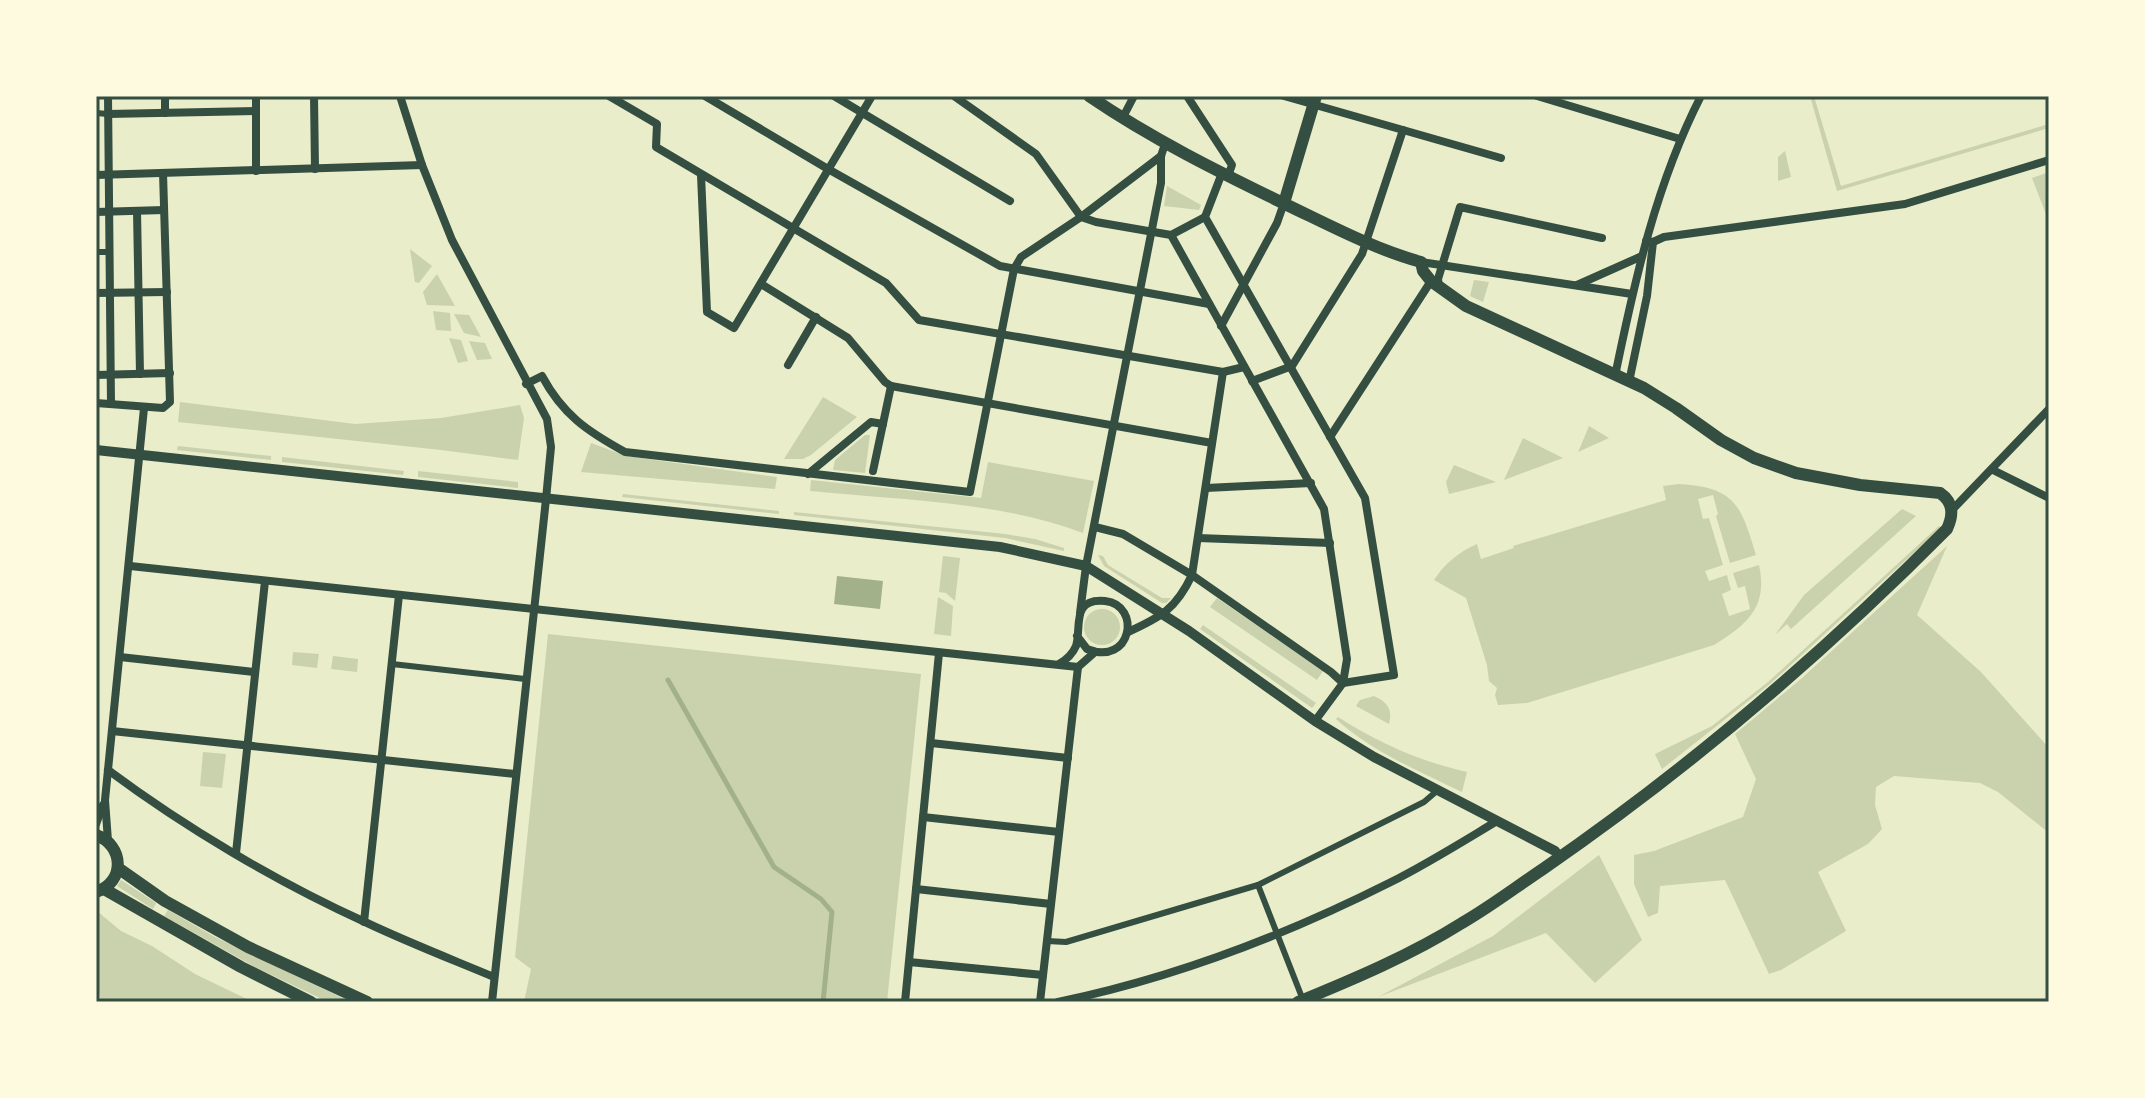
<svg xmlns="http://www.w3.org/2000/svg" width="2145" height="1098" font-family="'DM Sans',sans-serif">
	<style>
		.green { fill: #cad2ad }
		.water { fill: #a3b18a }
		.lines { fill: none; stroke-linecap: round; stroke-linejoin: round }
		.stream { stroke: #a3b18a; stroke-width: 5 }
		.pedestrian { stroke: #344e41; stroke-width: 6 }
		.minor { stroke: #344e41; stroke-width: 8 }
		.tertiary { stroke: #344e41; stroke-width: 10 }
		.secondary { stroke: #344e41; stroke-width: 12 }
		.neatline { fill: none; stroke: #344e41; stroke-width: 3 }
	</style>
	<rect width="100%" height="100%" fill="#e9edc9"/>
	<g class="green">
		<path d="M1810 96H1814L1841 186 2049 124V128L1837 191Z"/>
		<path d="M1785 151 1791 177 1778 181V157Z"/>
		<path d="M2049 172V222L2032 178Z"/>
		<path d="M1167 186 1201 205 1199 210 1164 206Z"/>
		<path d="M410 249 432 266 419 283 415 282Z"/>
		<path d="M437 274 455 306 427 305 423 292Z"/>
		<path d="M1474 280 1489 282 1483 302 1470 296Z"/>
		<path d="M433 311 450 313 451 331 436 330Z"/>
		<path d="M454 314 469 315 481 337 464 333Z"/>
		<path d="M449 338 461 340 468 361 458 363Z"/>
		<path d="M469 341 485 343 492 359 477 360Z"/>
		<path d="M823 397 857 417 811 455 803 459H784Z"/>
		<path d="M180 402 355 424 441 418 520 405 524 418 518 460 441 450 178 422Z"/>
		<path d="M1589 426 1609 438 1578 452 1579 450Z"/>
		<path d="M865 435H870L865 473 833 470 835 460Z"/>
		<path d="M1523 438 1563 458 1504 480Z"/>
		<path d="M591 443 626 456 777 477 775 489 581 472Z"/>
		<path d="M178 446 271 456V460L177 450Z"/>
		<path d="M282 457 404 471 403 475 282 462Z"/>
		<path d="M988 462 1094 481 1083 533C999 501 899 500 810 491L811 480 981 498Z"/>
		<path d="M1454 465 1496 482 1449 494 1446 482Z"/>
		<path d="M418 471 518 482V488L418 477Z"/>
		<path d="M1679 484C1736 487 1741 506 1756 555L1730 563 1716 516 1718 514 1713 495 1698 499 1703 519 1709 518 1723 565 1705 571 1709 581 1727 575 1731 590 1722 594 1729 616 1750 609 1745 586 1738 588 1733 573 1759 565C1768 607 1748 624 1714 645L1527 703 1498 705 1495 695 1497 688 1489 681 1487 665 1466 598 1434 580C1445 563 1459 552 1477 544L1481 559 1514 548 1513 546 1666 500 1663 486Z"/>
		<path d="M623 494 779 511V514L622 497Z"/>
		<path d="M1902 509 1916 516 1791 629 1787 624 1775 635 1804 595Z"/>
		<path d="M794 512 1005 534 1035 539 1064 548V551L1005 538 794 515Z"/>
		<path d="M1939 526 1941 528 1770 684 1662 769 1655 754 1712 726 1768 682Z"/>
		<path d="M1947 546 1917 615 1981 672 2049 748V833L1998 792 1980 783 1894 776 1876 787 1875 805 1882 829 1868 844 1818 872 1846 931 1781 970 1769 974 1725 880 1660 886 1658 913 1648 917 1634 884V855L1654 851 1743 817 1756 779 1735 734 1802 678Z"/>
		<path d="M1098 555 1103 556 1108 565 1162 598H1171L1166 603H1162L1104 566Z"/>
		<path d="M943 556 960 558 955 601 946 593 939 592Z"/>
		<path d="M938 597 953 606 951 636 934 634Z"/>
		<path d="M1217 598 1323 671 1317 680 1210 607Z"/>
		<circle cx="1102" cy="627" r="18"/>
		<path d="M1203 625 1316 703 1312 708 1200 629Z"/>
		<path d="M548 634 921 674 887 1002H524L531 969 515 957Z"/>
		<path d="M293 652 319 654 317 668 292 665Z"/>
		<path d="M333 656 358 659 357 672 331 669Z"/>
		<path d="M1374 696C1387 702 1393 709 1389 724L1356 706 1360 700Z"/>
		<path d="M1338 717C1379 743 1419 761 1467 772L1462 792C1419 771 1372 752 1336 719Z"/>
		<path d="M203 752 226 754 222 788 200 786Z"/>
		<path d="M1599 855 1642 940 1595 983 1546 933 1378 997 1493 936Z"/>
		<path d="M121 880 156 903 153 909 117 886Z"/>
		<path d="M168 910 215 937 351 1002H328L257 968 164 916Z"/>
		<path d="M97 911 121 931 152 946 195 974 253 1002H101L96 975Z"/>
	</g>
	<path class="water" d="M837 576 883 581 880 609 834 604Z"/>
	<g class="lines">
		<path class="stream" d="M668 680 774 867 821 899 832 912 823 1002"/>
		<g class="pedestrian">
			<path d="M96 113 108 114"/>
			<path d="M96 252H109"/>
			<path d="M392 664 525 679"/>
			<path d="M1258 885 1303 1000"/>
			<path d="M1047 941 1066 942 1258 885 1424 802 1438 790"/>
		</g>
		<g class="minor">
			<path d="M108 96 111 404"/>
			<path d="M165 96V113"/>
			<path d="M256 96V171"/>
			<path d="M314 96 315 169"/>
			<path d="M400 96 422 165 452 240 547 419 551 447 546 499 492 1002"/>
			<path d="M609 96 657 124 656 147 886 283 919 320 1223 372 1244 367"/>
			<path d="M705 96 828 169 1000 266 1209 304"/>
			<path d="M834 96 1010 201"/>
			<path d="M954 96 1036 154 1081 217 1096 222 1171 235 1324 509 1347 659 1343 683 1315 721"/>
			<path d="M1187 96 1232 165 1228 176"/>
			<path d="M1284 96 1501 158"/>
			<path d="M1537 96 1680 139"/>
			<path d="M108 114 256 111"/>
			<path d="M1122 119 1134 96"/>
			<path d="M1222 173 1205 217 1365 498 1394 675 1343 683"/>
			<path d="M96 175 422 165"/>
			<path d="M701 175 707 312 734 328 872 96"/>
			<path d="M137 211 140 374"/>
			<path d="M96 212 164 210"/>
			<path d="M1171 235 1205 217"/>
			<path d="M1646 241 1653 242 1664 237 1905 204 2049 160"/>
			<path d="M1421 262 1632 294"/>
			<path d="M761 284 848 338 885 382 891 386 1212 443"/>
			<path d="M1577 285 1642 256"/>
			<path d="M1439 287 1438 279 1460 207 1602 238"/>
			<path d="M96 293 167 292"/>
			<path d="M1221 326 1277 223 1284 203"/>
			<path d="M788 365 816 317"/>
			<path d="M96 375 170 373"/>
			<path d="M1615 376C1635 279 1656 184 1701 96"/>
			<path d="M1252 381 1292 366 1362 254 1403 130"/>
			<path d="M1629 382 1647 296 1653 242"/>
			<path d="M526 384 542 376C563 415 587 431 625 452L970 492 1014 269 1021 257 1081 217 1161 156"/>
			<path d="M96 403 163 408 170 402 163 173"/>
			<path d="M1330 437 1431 281"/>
			<path d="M1993 470 2049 498"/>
			<path d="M873 471 891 386"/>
			<path d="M808 474 871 422 883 424"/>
			<path d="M1206 488 1311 483"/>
			<path d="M1952 510 2049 409"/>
			<path d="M1095 527 1123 534 1192 575 1331 672 1343 683"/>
			<path d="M1198 538 1330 543"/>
			<path d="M130 566 1078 667"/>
			<path d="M1080 613 1086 566 1161 183V156L1165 144"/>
			<path d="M1128 632C1161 617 1176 609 1192 575L1223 372"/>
			<path d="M120 657 254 672"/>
			<path d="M1059 664C1066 660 1073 653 1076 646 1082 628 1070 598 1105 601 1142 605 1132 667 1087 649L1077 636"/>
			<path d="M112 731 515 774"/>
			<path d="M931 743 1068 758"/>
			<path d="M108 770C186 828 277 882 365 922 407 942 451 959 494 977"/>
			<path d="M923 817 1059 832"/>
			<path d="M96 824 103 805"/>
			<path d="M108 841 105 800 144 408"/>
			<path d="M236 853 265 581"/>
			<path d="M916 889 1051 904"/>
			<path d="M364 922 399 595"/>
			<path d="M909 962 1043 975"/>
			<path d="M905 1002 939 653"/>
			<path d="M1040 1002 1078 667 1095 652"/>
			<path d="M1058 1002C1174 978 1286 935 1391 882 1427 864 1462 842 1497 821"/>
		</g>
		<path class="tertiary" d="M96 450 1000 547 1086 566 1189 631 1315 721 1374 757 1555 851 1559 857"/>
		<g class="secondary">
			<path d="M1089 96C1152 139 1219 172 1287 205 1331 226 1374 249 1421 262L1423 271 1431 281 1466 306 1644 388 1676 408 1721 440 1754 458 1796 473 1860 485 1940 493C1953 502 1954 514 1947 529 1823 654 1688 769 1543 869 1516 887 1490 907 1462 923 1411 955 1354 979 1298 1002"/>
			<path d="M1284 203 1316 96"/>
			<path d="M96 835C124 845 126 882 96 892"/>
			<path d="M118 868 165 901 248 947 367 1002"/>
			<path d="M104 889 241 967 311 1002"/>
		</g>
	</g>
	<rect width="2145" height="1098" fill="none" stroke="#fefae0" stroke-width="196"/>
	<rect x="98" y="98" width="1949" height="902" class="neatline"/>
</svg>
